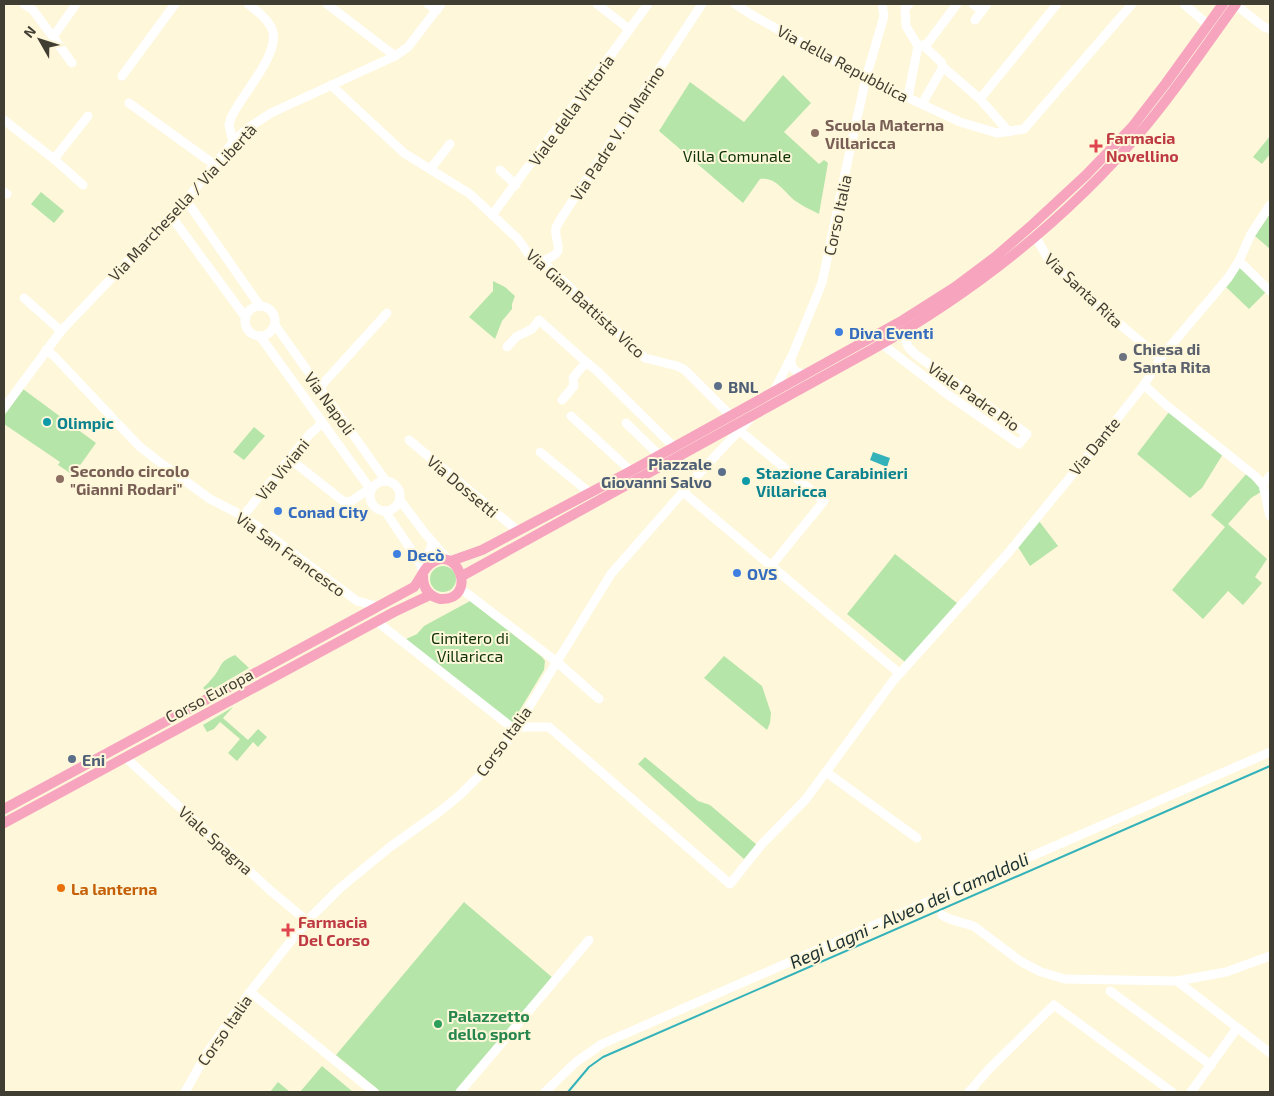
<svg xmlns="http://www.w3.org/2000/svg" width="1274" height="1096" font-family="'Exo 2',sans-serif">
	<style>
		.green { fill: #b6e5aa }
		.water { fill: #34b2ba }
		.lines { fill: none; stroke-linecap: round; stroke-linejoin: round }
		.stream { stroke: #34b2ba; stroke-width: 2 }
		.minor { stroke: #fff; stroke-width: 9 }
		.major { stroke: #f7a4bf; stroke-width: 10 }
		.education-dot { fill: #8d6e63; stroke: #fef7da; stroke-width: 2 }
		.health-dot { fill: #e0444e; stroke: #fef7da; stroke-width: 2 }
		.shop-dot { fill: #3f7fe0; stroke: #fef7da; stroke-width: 2 }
		.worship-dot { fill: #6b7280; stroke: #fef7da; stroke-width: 2 }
		.service-dot { fill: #5c6f8a; stroke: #fef7da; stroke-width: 2 }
		.culture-dot { fill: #0f9aa8; stroke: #fef7da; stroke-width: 2 }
		.food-dot { fill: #e8710a; stroke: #fef7da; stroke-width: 2 }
		.leisure-dot { fill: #2e9e5b; stroke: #fef7da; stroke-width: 2 }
		.labels { text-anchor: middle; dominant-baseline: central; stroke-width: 4; stroke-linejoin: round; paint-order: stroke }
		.street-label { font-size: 16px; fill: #403d32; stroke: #fef7da }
		.education-label { font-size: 16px; font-weight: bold; fill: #785e54; stroke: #fef7da; text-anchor: start }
		.health-label { font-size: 16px; font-weight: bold; fill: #be3a42; stroke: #fef7da; text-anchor: start }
		.park-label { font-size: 16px; fill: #0f3205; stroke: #fef7da }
		.shop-label { font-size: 16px; font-weight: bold; fill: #366cbe; stroke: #fef7da; text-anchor: start }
		.worship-label { font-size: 16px; font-weight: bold; fill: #5b616d; stroke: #fef7da; text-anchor: start }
		.service-label { font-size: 16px; font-weight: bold; fill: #4e5e75; stroke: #fef7da; text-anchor: start }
		.culture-label { font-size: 16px; font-weight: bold; fill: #0d838f; stroke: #fef7da; text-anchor: start }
		.food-label { font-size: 16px; font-weight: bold; fill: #c56008; stroke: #fef7da; text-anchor: start }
		.leisure-label { font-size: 16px; font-weight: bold; fill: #27864d; stroke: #fef7da; text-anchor: start }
		.water-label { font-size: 18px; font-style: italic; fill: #1b3032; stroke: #fef7da }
	</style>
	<rect width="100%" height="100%" fill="#fef7da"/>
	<g class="green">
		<path d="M783 75 811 103 784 132 819 164 824 160 828 163 819 214C812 210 804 207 797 202 786 195 777 176 760 179L743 203 659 131 690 82 744 122Z"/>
		<path d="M1270 136V154L1262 164 1253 157Z"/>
		<path d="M41 192 64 211 54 223 31 204Z"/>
		<path d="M1269 215 1270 216V249L1255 236Z"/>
		<path d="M1239 266 1266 292 1249 309 1226 287Z"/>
		<path d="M493 281 505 287 515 296 512 304V309L502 321 495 339 469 317 493 291Z"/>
		<path d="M23 389 96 443 73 475 58 465 60 462 4 424V416Z"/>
		<path d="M1169 412 1223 454 1202 488 1190 498 1137 454Z"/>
		<path d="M254 427 265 436 244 460 233 452Z"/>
		<path d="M1247 473 1259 484 1261 492 1251 498 1228 524 1267 559 1255 577 1262 583 1243 605 1228 591 1203 619 1172 590 1225 527 1211 515Z"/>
		<path d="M1039 521 1058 546 1030 566 1018 547Z"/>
		<path d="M895 554 957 603 905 662 847 614Z"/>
		<circle cx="443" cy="579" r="13"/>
		<path d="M470 601 542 657 545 661 544 670 512 723 404 640 417 634 424 626Z"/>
		<path d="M235 655 249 668 208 692 203 688C207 684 211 680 215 675 223 664 219 662 235 655Z"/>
		<path d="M724 656 762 686 771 713 770 723 767 730 704 678Z"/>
		<path d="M233 707 223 718 248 740 258 729 267 737 258 747 253 742 237 761 228 753 240 739 220 722 214 729 207 732 203 725Z"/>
		<path d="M645 757 698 801 710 805 757 845 744 859 638 764Z"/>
		<path d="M464 902 553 978 457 1092H381L336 1055Z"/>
		<path d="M322 1066 353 1092H300Z"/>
		<path d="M278 1082 290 1092H270Z"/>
	</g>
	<path class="water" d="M873 452 890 458 887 467 870 460Z"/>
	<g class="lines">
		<path class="stream" d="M568 1092 589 1067 603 1057 1270 766"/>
		<g class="minor">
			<path d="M24 4 33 10 72 63"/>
			<path d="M327 4 395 56"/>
			<path d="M428 4 437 10"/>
			<path d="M597 4 629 29"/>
			<path d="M735 4 752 15 866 78 960 122 997 133 1024 129 1132 4"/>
			<path d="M909 4 905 8 906 26 918 46"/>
			<path d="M973 4 982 11"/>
			<path d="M1184 4 1208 25"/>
			<path d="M1236 5 1264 27 1270 29"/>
			<path d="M975 20 987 4"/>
			<path d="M53 37 76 4"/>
			<path d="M943 67 980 99"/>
			<path d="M122 76 175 4"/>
			<path d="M331 85 404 153 470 194 518 239 530 256 542 261 645 358 677 366 685 370 730 415"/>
			<path d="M908 97 918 46 927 44 957 4"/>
			<path d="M129 103 215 165"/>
			<path d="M922 104 943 67 941 62 923 45"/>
			<path d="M4 120 54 159 83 185"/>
			<path d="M1009 132 980 99 1057 4"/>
			<path d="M233 142 229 125 231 118C240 96 282 53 272 29 267 18 257 11 248 4"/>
			<path d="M54 159 88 116"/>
			<path d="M431 168 450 144"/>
			<path d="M500 170 516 185"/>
			<path d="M4 192 7 194"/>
			<path d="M186 200 260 306"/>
			<path d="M492 215 572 108 648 4"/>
			<path d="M171 216 246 318"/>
			<path d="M1035 236 1049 260 1090 299 1161 359"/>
			<path d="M542 261C570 252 553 243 556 228 557 225 559 223 560 220L702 4"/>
			<path d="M1239 261 1270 291"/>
			<path d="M24 298 61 331"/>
			<circle cx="260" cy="321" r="15"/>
			<path d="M275 325 386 481"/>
			<path d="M260 336 371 490"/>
			<path d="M882 344 947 394 1019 444 1027 434 915 354 909 348 902 333"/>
			<path d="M507 347 516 337 532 329 539 320 586 362"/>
			<path d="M46 350 54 356 139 446 162 464 210 499 243 516 357 601 380 607"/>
			<path d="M791 358C790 369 797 374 806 374"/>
			<path d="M1144 385 1166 405 1255 476 1263 485 1270 516"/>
			<path d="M319 388 387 313"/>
			<path d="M774 391 792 356 822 283 853 136 866 78 884 16 882 4"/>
			<path d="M562 400 574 386 573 378 586 362 597 371 674 447"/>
			<path d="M4 408 61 331 186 200 233 142 248 128 271 113 395 56 408 47 441 4"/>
			<path d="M571 416 631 471"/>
			<path d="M626 423 659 455"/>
			<path d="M739 430 824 501 771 566"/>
			<path d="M409 440 518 531"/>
			<path d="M540 452 590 493"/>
			<path d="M290 459 343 501 350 502 369 489"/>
			<circle cx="385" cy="496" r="15"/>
			<path d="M1263 485 1270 476"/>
			<path d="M683 492 899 673"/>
			<path d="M399 499 424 532 449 561"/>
			<path d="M385 511 418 560 424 573"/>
			<path d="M243 516 309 435 322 423"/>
			<path d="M414 554 418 556H425L430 551 432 542"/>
			<path d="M460 588 557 662 599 699"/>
			<path d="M378 621 380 624 510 726 516 727H549L730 884 762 844 806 799 893 681 1009 552 1098 443 1144 385 1162 356 1228 278 1239 261 1251 234 1270 205"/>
			<path d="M125 757 271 891 307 921"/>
			<path d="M826 772 917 838"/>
			<path d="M942 915C952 922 965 922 975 927L1020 961 1041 972 1065 979 1177 981 1226 972 1270 956"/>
			<path d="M1177 981 1270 1053"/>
			<path d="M1110 991 1211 1065"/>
			<path d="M250 992 374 1092"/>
			<path d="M185 1092 207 1053 250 992 307 921 340 888 390 847 439 812 460 795 488 767 513 733 611 574 704 468 749 420"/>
			<path d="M460 1092 589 940"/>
			<path d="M545 1092 576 1062 602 1044 1270 752"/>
			<path d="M969 1092 989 1069 1054 1005 1172 1092"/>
			<path d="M1191 1092 1237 1028"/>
		</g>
		<g class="major">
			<path d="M451 561 482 550 631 471 903 320 955 287 995 257 1032 225 1086 175 1132 127 1166 83 1223 4"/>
			<path d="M462 576 873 349C974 292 1068 218 1144 128 1177 89 1206 45 1236 4"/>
			<path d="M4 809 414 587C419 581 424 569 429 565 457 540 480 601 440 599 428 596 423 588 423 576"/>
			<path d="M4 823 394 612 430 595"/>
		</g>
	</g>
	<g class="education-dot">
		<circle cx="815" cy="133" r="5"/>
		<circle cx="60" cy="479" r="5"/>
	</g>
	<g class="health-dot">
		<path d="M1093.5 138.5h5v5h5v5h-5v5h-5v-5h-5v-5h5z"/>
		<path d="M285.5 922.5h5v5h5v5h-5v5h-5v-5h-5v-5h5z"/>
	</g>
	<g class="shop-dot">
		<circle cx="839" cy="332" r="5"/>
		<circle cx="278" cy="511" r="5"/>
		<circle cx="397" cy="554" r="5"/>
		<circle cx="737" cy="573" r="5"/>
	</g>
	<circle class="worship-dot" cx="1123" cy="357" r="5"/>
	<g class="service-dot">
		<circle cx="718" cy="386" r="5"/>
		<circle cx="722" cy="472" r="5"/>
		<circle cx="72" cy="759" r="5"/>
	</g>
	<g class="culture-dot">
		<circle cx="47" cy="422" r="5"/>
		<circle cx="746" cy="481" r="5"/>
	</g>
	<circle class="food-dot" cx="61" cy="888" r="5"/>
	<circle class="leisure-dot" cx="438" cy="1024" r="5"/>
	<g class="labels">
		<g class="street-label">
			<text transform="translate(843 63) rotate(28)">Via della Repubblica</text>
			<text transform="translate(571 110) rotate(-54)">Viale della Vittoria</text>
			<text transform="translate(617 133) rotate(-57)">Via Padre V. Di Marino</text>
			<text transform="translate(182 202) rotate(-47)">Via Marchesella / Via Libertà</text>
			<text transform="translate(837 215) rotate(-78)">Corso Italia</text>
			<text transform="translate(1084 290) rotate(43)">Via Santa Rita</text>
			<text transform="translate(586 303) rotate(42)">Via Gian Battista Vico</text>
			<text transform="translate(974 396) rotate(35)">Viale Padre Pio</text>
			<text transform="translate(330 403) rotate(54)">Via Napoli</text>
			<text transform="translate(1094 446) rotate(-51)">Via Dante</text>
			<text transform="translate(282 469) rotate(-51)">Via Viviani</text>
			<text transform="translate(463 486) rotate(40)">Via Dossetti</text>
			<text transform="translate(291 554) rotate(36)">Via San Francesco</text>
			<text transform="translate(209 695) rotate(-28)">Corso Europa</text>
			<text transform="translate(503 741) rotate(-54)">Corso Italia</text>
			<text transform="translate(216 840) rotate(42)">Viale Spagna</text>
			<text transform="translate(224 1030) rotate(-55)">Corso Italia</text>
		</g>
		<g class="education-label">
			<text x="825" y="124">Scuola Materna<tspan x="825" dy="18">Villaricca</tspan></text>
			<text x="70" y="470">Secondo circolo<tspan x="70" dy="18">"Gianni Rodari"</tspan></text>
		</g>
		<g class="health-label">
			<text x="1106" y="137">Farmacia<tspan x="1106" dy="18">Novellino</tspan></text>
			<text x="298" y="921">Farmacia<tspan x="298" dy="18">Del Corso</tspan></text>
		</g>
		<g class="park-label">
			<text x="737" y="155">Villa Comunale</text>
			<text x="470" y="637">Cimitero di<tspan x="470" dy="18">Villaricca</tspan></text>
		</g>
		<g class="shop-label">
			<text x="849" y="332">Diva Eventi</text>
			<text x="288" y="511">Conad City</text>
			<text x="407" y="554">Decò</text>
			<text x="747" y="573">OVS</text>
		</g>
		<g class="worship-label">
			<text x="1133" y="348">Chiesa di<tspan x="1133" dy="18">Santa Rita</tspan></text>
		</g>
		<g class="service-label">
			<text x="728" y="386">BNL</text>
			<text x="712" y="463" text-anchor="end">Piazzale<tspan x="712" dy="18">Giovanni Salvo</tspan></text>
			<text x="82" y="759">Eni</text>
		</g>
		<g class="culture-label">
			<text x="57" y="422">Olimpic</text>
			<text x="756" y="472">Stazione Carabinieri<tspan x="756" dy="18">Villaricca</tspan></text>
		</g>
		<g class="food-label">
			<text x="71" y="888">La lanterna</text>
		</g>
		<g class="leisure-label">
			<text x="448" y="1015">Palazzetto<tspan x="448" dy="18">dello sport</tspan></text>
		</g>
		<g class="water-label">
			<text transform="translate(909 910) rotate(-24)">Regi Lagni - Alveo dei Camaldoli</text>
		</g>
	</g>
	<rect width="1274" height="1096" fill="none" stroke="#403d32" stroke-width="10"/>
	<g transform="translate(40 40) rotate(309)" stroke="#fef7da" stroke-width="4" paint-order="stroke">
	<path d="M0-4L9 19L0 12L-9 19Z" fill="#403d32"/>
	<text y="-8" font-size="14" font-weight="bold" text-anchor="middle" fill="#403d32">N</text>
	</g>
</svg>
